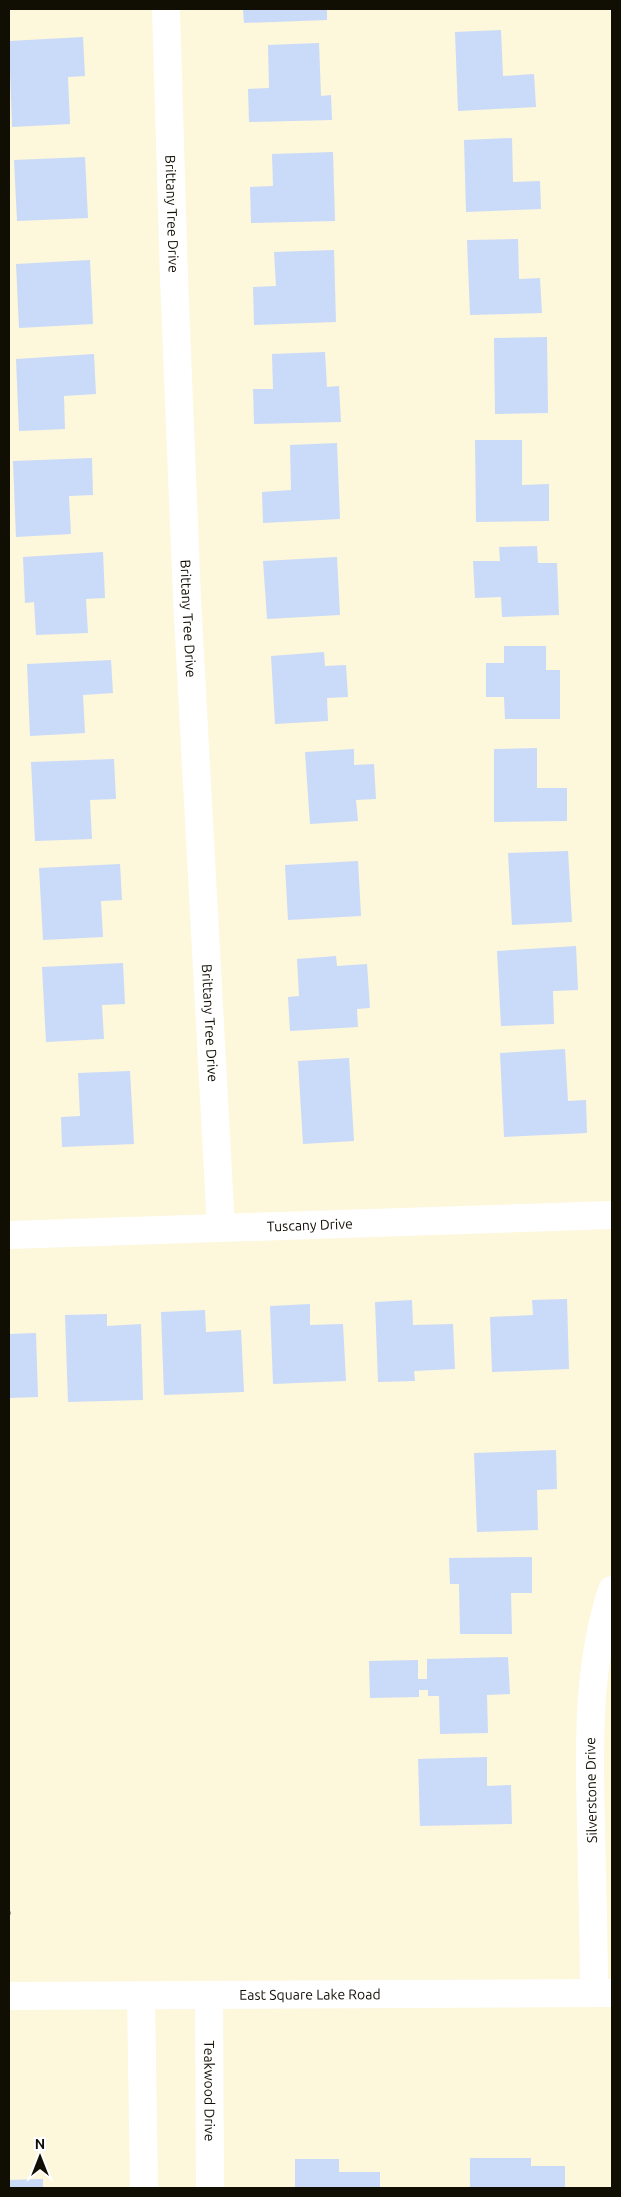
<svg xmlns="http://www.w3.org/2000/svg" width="621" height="2197" font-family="Ubuntu,sans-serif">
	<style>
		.building { fill: #cadaf9 }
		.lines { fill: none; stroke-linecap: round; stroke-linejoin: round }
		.path { stroke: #a5a08b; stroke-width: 3; stroke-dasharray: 4 2.5; stroke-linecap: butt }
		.minor { stroke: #fff; stroke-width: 28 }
		.major { stroke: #fff; stroke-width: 28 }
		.labels { text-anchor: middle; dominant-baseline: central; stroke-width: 5; stroke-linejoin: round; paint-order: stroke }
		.street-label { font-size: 14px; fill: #110e03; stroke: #fff }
	</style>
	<rect width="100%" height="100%" fill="#fdf7db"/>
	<g class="building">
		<path d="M243 9H327V20L244 23Z"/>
		<path d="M501 30 503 76 534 74 536 107 458 111 455 32Z"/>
		<path d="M83 37 85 76 68 77 70 124 12 127 9 41Z"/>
		<path d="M319 43 321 96 331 95 332 120 249 122 248 89 269 88 268 45Z"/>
		<path d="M512 138 513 182 540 181 541 209 466 212 464 140Z"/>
		<path d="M333 152 335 221 251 223 250 187 273 186 272 154Z"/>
		<path d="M85 157 88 218 17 221 14 160Z"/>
		<path d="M518 239 519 279 540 278 542 313 470 315 467 240Z"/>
		<path d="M334 250 336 322 254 325 253 287 276 286 274 252Z"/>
		<path d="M90 260 93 324 19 328 16 264Z"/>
		<path d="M547 337 548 413 495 414 494 338Z"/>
		<path d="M325 352 327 387 339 386 341 422 254 424 253 389H273L272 354Z"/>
		<path d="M94 354 96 394 64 396 65 429 19 431 16 359Z"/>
		<path d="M475 440H522V485L549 484V521L476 522Z"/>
		<path d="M337 443 340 519 263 523 262 492 291 490 290 445Z"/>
		<path d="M92 458 93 495 69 496 71 534 16 537 13 461Z"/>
		<path d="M537 546 538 563H557L559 615 502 617 501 597 475 598 473 561H500L499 547Z"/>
		<path d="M103 552 105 598 86 599 88 633 36 635 34 602 25 603 23 557Z"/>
		<path d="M337 557 340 615 267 619 263 561Z"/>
		<path d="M504 646H546V670H560V719H505L504 697H486V663H504Z"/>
		<path d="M324 652 325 666 346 665 348 697 327 698 328 721 275 724 271 656Z"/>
		<path d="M111 660 113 693 83 695 85 733 30 736 27 664Z"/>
		<path d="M537 748V788H567V821L494 822V749Z"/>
		<path d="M354 749V765L374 764 376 799 356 800 358 821 310 824 305 752Z"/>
		<path d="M114 759 116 799 90 800 92 839 35 841 31 762Z"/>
		<path d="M568 851 572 922 512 925 508 853Z"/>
		<path d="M358 861 361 916 288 920 285 865Z"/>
		<path d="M120 864 122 900 101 901 103 937 43 940 39 868Z"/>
		<path d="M576 946 578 990 553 991 554 1024 501 1026 497 951Z"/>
		<path d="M336 956 337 966 367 964 370 1008 357 1009 358 1027 290 1031 288 997 299 996 297 959Z"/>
		<path d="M123 963 125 1004 102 1005 104 1039 46 1042 42 967Z"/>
		<path d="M565 1049 568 1101 586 1100 587 1133 504 1137 500 1053Z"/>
		<path d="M349 1058 354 1141 303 1144 298 1061Z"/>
		<path d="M130 1071 134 1144 62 1147 61 1117 80 1116 78 1073Z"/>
		<path d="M567 1299 569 1369 492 1372 490 1317 533 1315 532 1300Z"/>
		<path d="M412 1300 413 1325 453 1324 455 1369 414 1371 415 1381 378 1382 375 1302Z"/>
		<path d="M310 1304V1325L343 1324 346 1381 273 1384 270 1306Z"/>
		<path d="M205 1310 206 1332 241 1330 244 1392 164 1395 161 1312Z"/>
		<path d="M107 1314V1326L141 1324 143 1400 68 1402 65 1315Z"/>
		<path d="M36 1333 38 1397 9 1398V1334Z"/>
		<path d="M556 1450 557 1489 537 1490 538 1530 477 1532 474 1453Z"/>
		<path d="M532 1557V1593H511L512 1634H460L459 1584H450L449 1558Z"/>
		<path d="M508 1657 510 1694 487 1695 488 1733 440 1734 439 1696H428V1690H419V1697L370 1698 369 1661 418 1660V1679H427V1659Z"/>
		<path d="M487 1757V1786L511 1785 512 1824 420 1826 418 1759Z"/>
		<path d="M470 2158H531V2166H565V2188H470Z"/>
		<path d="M295 2159H339V2172H380V2188H295Z"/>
		<path d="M43 2179V2188H9V2180Z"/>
	</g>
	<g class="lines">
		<path class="path" d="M9 1913H11"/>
		<g class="minor">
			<path id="s1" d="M166 9 174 278 187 599 221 1228"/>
			<path id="s2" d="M9 1235 612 1215"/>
			<path d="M594 1993C594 1937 592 1882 591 1826 589 1747 587 1666 612 1590"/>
			<path id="s3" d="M209 1995 210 2188"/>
			<path d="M141 1996 144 2188"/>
		</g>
		<path class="major" id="s4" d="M9 1996 612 1993"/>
	</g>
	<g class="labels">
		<g class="street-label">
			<text stroke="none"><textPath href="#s1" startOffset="205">Brittany Tree Drive</textPath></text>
			<text stroke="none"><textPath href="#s1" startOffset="610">Brittany Tree Drive</textPath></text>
			<text stroke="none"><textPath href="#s1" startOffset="1015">Brittany Tree Drive</textPath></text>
			<text stroke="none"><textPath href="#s2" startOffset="301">Tuscany Drive</textPath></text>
			<text transform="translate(591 1790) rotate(-91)">Silverstone Drive</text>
			<text stroke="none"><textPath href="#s4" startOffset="301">East Square Lake Road</textPath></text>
			<text stroke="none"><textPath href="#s3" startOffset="96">Teakwood Drive</textPath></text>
		</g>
	</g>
	<rect width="621" height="2197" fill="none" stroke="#110e03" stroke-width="20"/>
	<g transform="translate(40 2157)" stroke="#ffffff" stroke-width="4" paint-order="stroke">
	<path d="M0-4L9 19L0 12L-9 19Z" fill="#110e03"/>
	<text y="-8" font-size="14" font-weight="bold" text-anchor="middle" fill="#110e03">N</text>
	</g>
</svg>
